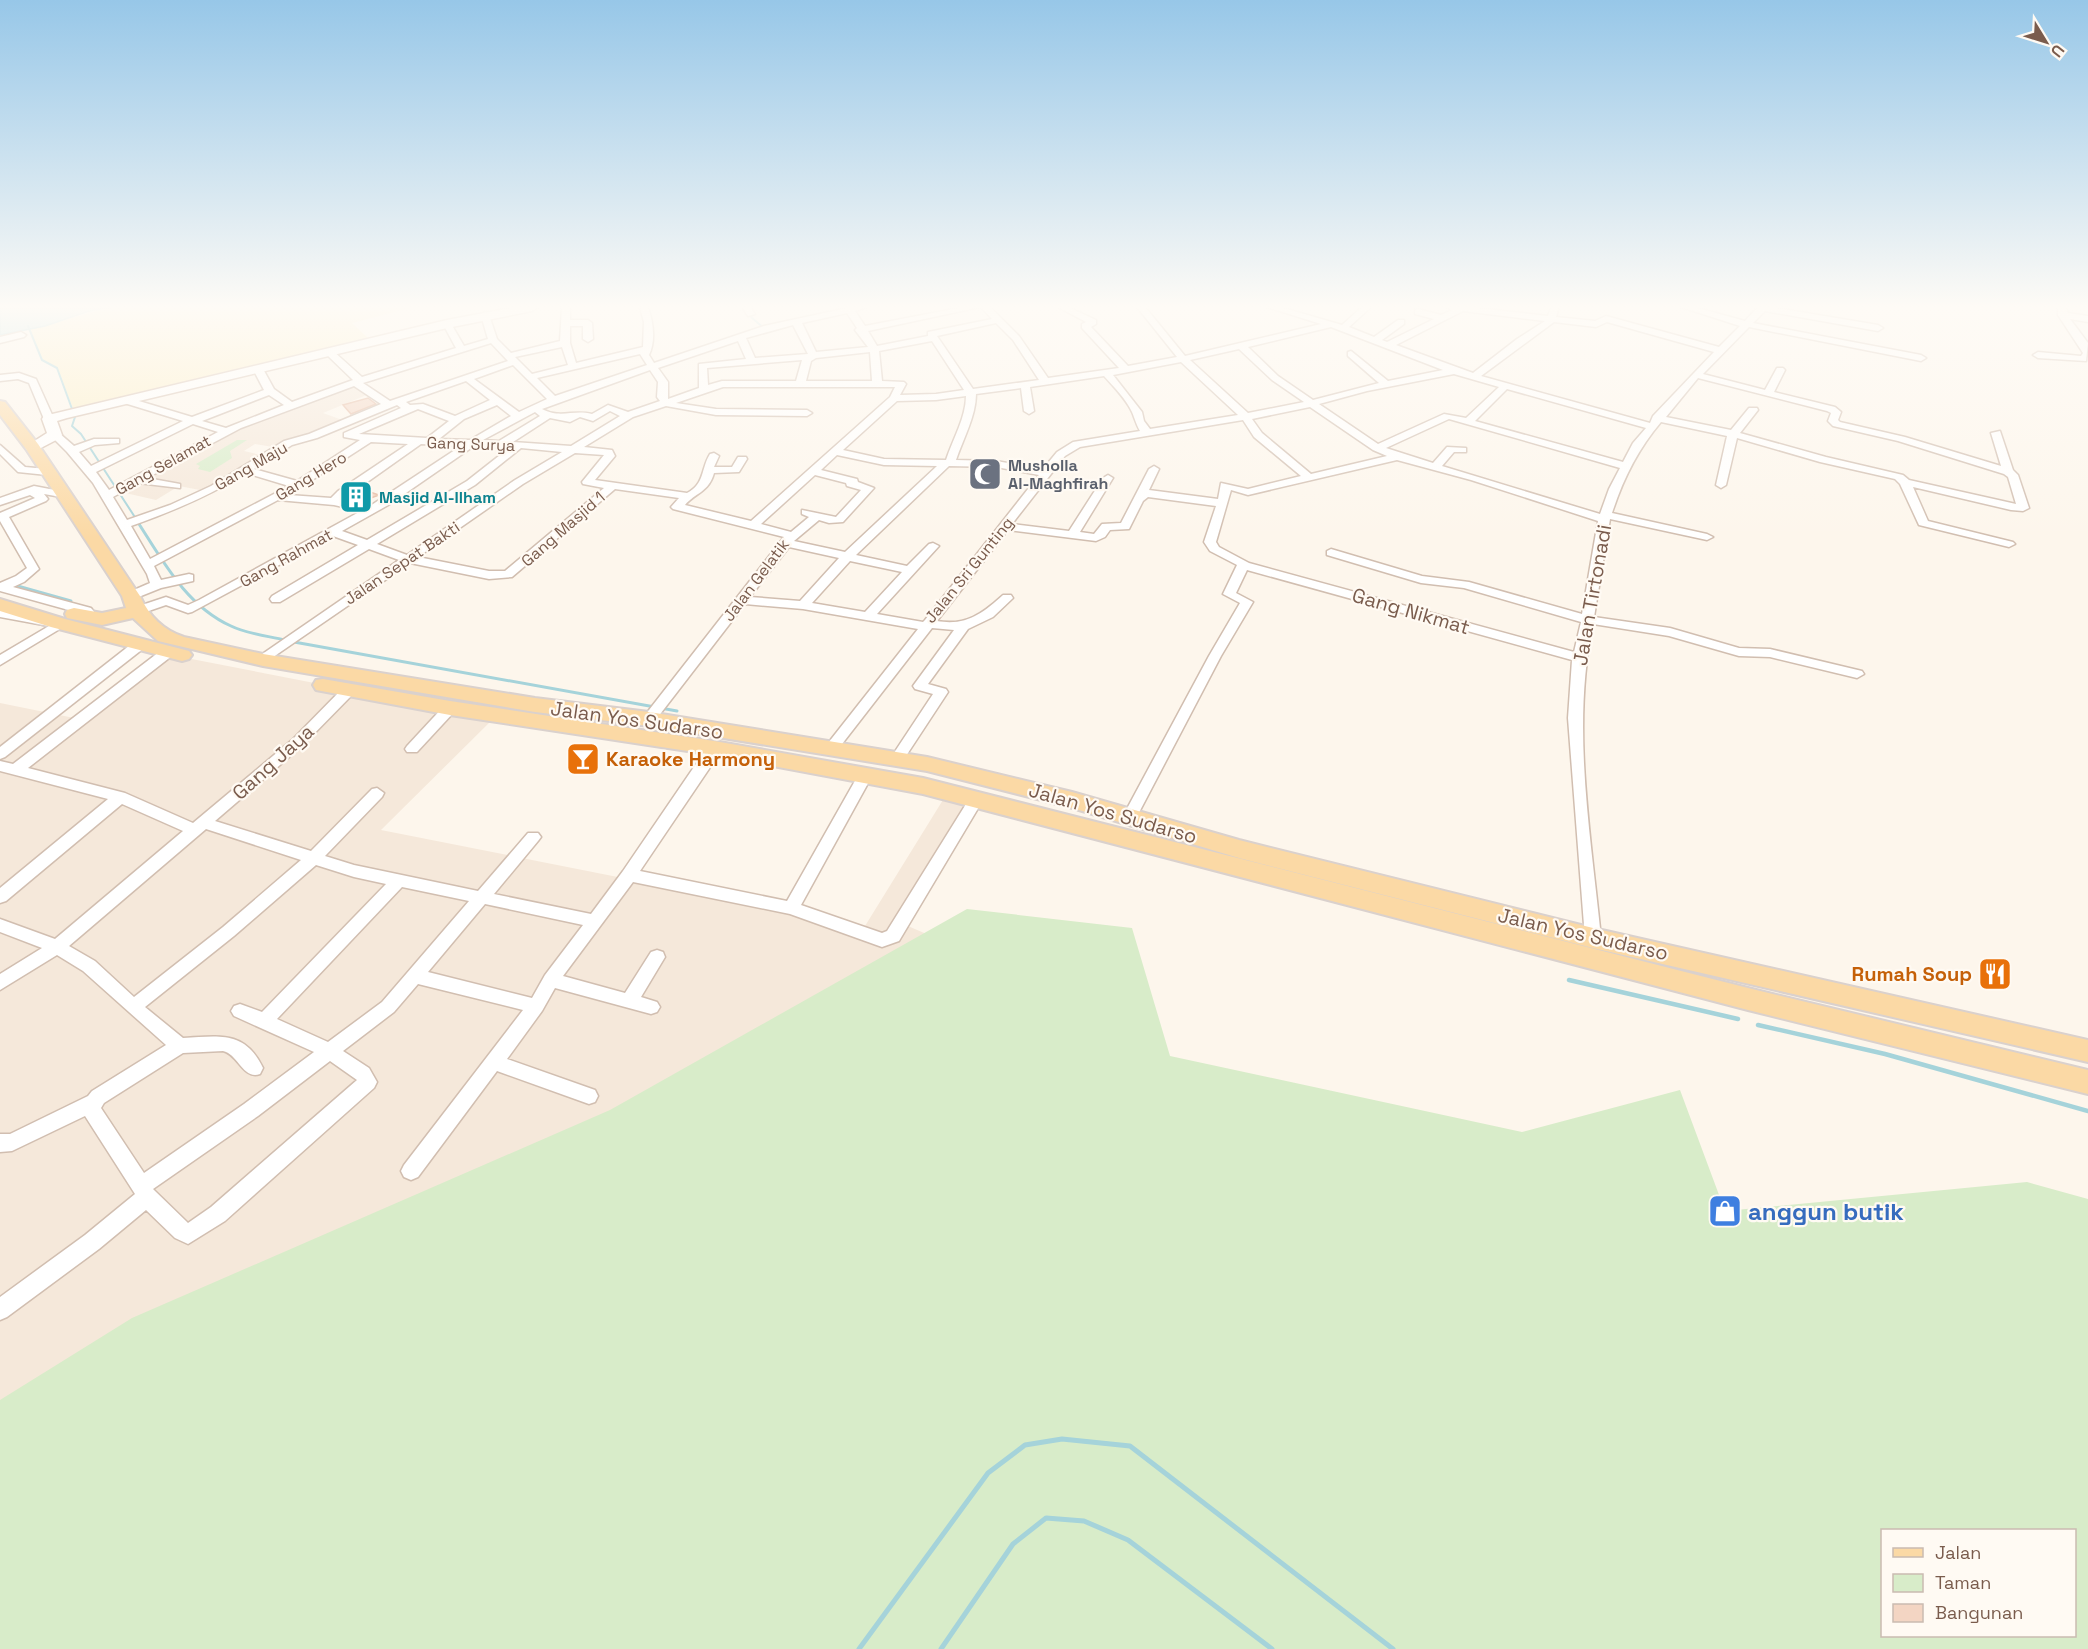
<svg xmlns="http://www.w3.org/2000/svg" width="2088" height="1649" font-family="'Space Grotesk',sans-serif">
	<style>
		.residential { fill: #f5e8da }
		.green { fill: #d8ecc9; fill-rule: evenodd }
		.sand { fill: #fcefc7 }
		.water { fill: #bfe3e8; stroke: #a5d3da; stroke-width: 1.5 }
		.lines { fill: none; stroke-linecap: round; stroke-linejoin: round }
		.stream-far3 { stroke: #a5d3da; stroke-width: 2 }
		.stream-far2 { stroke: #a5d3da; stroke-width: 3 }
		.stream-far1 { stroke: #a5d3da; stroke-width: 4.5 }
		.stream { stroke: #a5d3da; stroke-width: 5 }
		.building { fill: #f3d5c3; stroke: #e6bba3; stroke-width: 1.5 }
		.minor-casing { stroke: #d1beb0; stroke-width: 3 }
		.secondary-casing { stroke: #d6c0b0; stroke-width: 3 }
		.primary-casing { stroke: #dad1cd; stroke-width: 4 }
		.minor { fill: #fff; fill-rule: evenodd }
		.secondary { fill: #fff; fill-rule: evenodd }
		.primary { fill: #fbd9a5; fill-rule: evenodd }
		.labels { text-anchor: middle; dominant-baseline: central; stroke-width: 4.5; stroke-linejoin: round; paint-order: stroke }
		.far-street-label { font-size: 16px; fill: #7a5c4d; stroke: #fffaf3 }
		.far-worship-label { font-size: 16px; font-weight: bold; fill: #5b616d; stroke: #fffaf3; text-anchor: start }
		.far-culture-label { font-size: 16px; font-weight: bold; fill: #0d838f; stroke: #fffaf3; text-anchor: start }
		.street-label { font-size: 20px; fill: #7a5c4d; stroke: #fffaf3 }
		.food-label { font-size: 20px; font-weight: bold; fill: #c56008; stroke: #fffaf3; text-anchor: start }
		.near-shop-label { font-size: 24px; font-weight: bold; fill: #366cbe; stroke: #fffaf3; text-anchor: start }
	</style>
	<rect width="100%" height="100%" fill="#fdf6ec"/>
	<g class="residential">
		<path d="M354 384 369 394 323 413 345 421 279 448 255 444 244 451 265 456 205 491 179 486 156 500 121 492 223 433Z"/>
		<path d="M171 655 494 718 381 830 865 926 946 795 981 806 901 923 945 942 0 1631V703L84 720Z"/>
	</g>
	<g class="green">
		<path d="M237 440H247L230 451 232 458 210 472 198 469 200 466 196 464Z"/>
		<path d="M967 909 1132 928 1170 1056 1522 1132 1680 1090 1725 1211 2027 1182 2088 1199V1649H0V1400L132 1318 610 1110ZM1882 1530H2074V1636H1882Z"/>
	</g>
	<path class="sand" d="M112 307H414L352 323 368 338 73 408 57 368 42 360 29 330Z"/>
	<path class="water" d="M0 307H112L89 311 45 326 0 335Z"/>
	<g class="lines">
		<g class="stream-far3">
			<path d="M745 307 752 318 764 328 762 329"/>
			<path d="M28 326 42 360 57 368 75 417 72 426 81 434 140 525"/>
		</g>
		<g class="stream-far2">
			<path d="M139 524C164 563 187 606 231 626 247 634 268 636 285 640"/>
			<path d="M14 585 71 601"/>
			<path d="M294 642 677 711"/>
		</g>
		<g class="stream-far1">
			<path d="M1569 980 1738 1019"/>
			<path d="M1758 1025 1885 1054 2088 1111"/>
		</g>
		<g class="stream">
			<path d="M859 1649 988 1473 1025 1445 1062 1439 1130 1446 1393 1649"/>
			<path d="M941 1649 1013 1544 1046 1518 1084 1521 1128 1540 1272 1649"/>
		</g>
	</g>
	<g class="building">
		<path d="M368 398 376 404 351 414 343 405Z"/>
		<path d="M361 489 379 495 360 502 347 499Z"/>
	</g>
	<g class="lines">
		<defs>
			<g id="minor">
				<path d="M562 307H570V320H588L592 323 593 339 588 342 583 339V326H570V343L576 363 643 347 644 322 640 307H648C653 322 656 340 649 355L654 363 764 326 852 307H867L855 311 865 326 964 307H980L868 331 877 346 928 336V332L992 319 981 307H990L1019 336 1048 378 1119 368 1082 328V324L1086 322 1058 307H1068L1096 320V324L1091 327 1128 366 1177 357 1137 307H1145L1185 356 1321 324 1267 307H1280L1342 325 1362 307H1371L1349 327 1374 337 1398 320H1404V324L1382 340 1387 342 1434 319 1415 314V310L1418 309 1441 315 1452 310 1446 307H1469L1548 316 1551 307H1559L1556 317 1595 321 1606 316 1719 347 1740 326 1681 307H1694L1745 321 1758 307H1770L1878 325 1883 328 1878 331 1765 311 1753 323 1921 355 1926 358 1921 361 1749 327 1703 374 1765 390 1777 368H1783L1785 370 1774 392 1835 407 1841 412 1838 420 1840 422 1905 437 2001 466 1991 433 2000 431 2013 470 2018 475 2029 508 2023 511 2011 510 1913 487 1928 521 2013 542 2015 544 2009 547 1919 525 1900 484 1895 479 1820 462 1737 438 1726 485 1721 488 1716 485 1727 436 1661 422C1638 449 1623 479 1612 513L1707 534 1713 537 1707 540 1610 519 1594 617 1670 628 1739 648 1770 649 1862 671 1864 674 1857 678 1770 657 1739 656 1669 636 1593 624C1571 727 1591 835 1601 938L1599 943 1593 945 1587 943 1585 938 1568 718 1572 660 1247 570 1236 593 1253 602 1221 656 1134 822H1124L1122 818 1209 656 1240 603 1223 594 1237 565 1210 551 1204 542 1216 506 1148 497 1143 501 1129 529 1110 530 1105 537 1096 541 1008 530 937 621C966 626 982 614 1003 595H1011L1013 598 993 617 968 629 928 684 946 689 948 692 902 762 897 764 890 759 933 694 915 689 913 686 954 630 932 628 835 753H825L823 750 825 747 918 629 803 609 745 604 654 722H644L642 719 784 537 673 509 671 507 679 498 615 489 512 577 489 579 410 563 263 664 256 660 258 657 399 560 369 549 280 602H272L270 599 272 596 358 545 333 536 192 612 188 613 166 605 137 615 131 611 133 608 166 597 188 605 199 600 361 511 334 505 278 500 154 566 161 580 189 574 193 575V581L161 588 131 600 125 596 127 593 150 583 147 574 93 483 67 452 50 435 59 433 74 446 94 439H119V443L95 445 79 452 91 466 183 421 121 402V398H129L192 417 264 390 253 369 258 366 263 369 274 389 292 402 353 380 326 354V350H332L362 377 456 348 443 324 444 322H450L464 346 488 339 481 315 485 312 489 315 497 339 511 353 560 341ZM1463 311 1545 321 1517 339 1473 373 1396 345ZM847 313 857 328 855 330 868 347 816 352 802 323ZM1554 322 1596 327 1607 322 1714 352 1653 416 1650 423 1481 376ZM996 323 1013 340 1039 380 973 389 937 336ZM793 325 808 354 755 358 746 338ZM1331 327 1443 370 1388 381 1351 351 1348 352V356L1379 383 1313 400 1278 376 1248 347ZM738 341 746 359 699 364V388L668 399V382L658 368ZM932 341 964 390 936 394 900 395 906 384 904 382 882 381 879 351ZM491 343 508 361 390 401 363 383ZM562 347 568 365 532 374 515 357ZM1239 349 1272 380 1304 402 1248 413 1190 360ZM870 352 872 381H806L811 361 816 358ZM640 354 647 365 555 396 537 378ZM802 360 796 381H722L708 385 707 368ZM1181 362 1238 415 1150 429 1144 421 1142 412 1113 375ZM513 365 547 399 519 412 474 379ZM650 370 658 382 657 397 660 401 628 412 608 405 592 414C573 409 561 419 542 409ZM1454 374 1499 387 1466 418 1444 414 1378 444 1319 404 1367 391ZM1104 376C1114 387 1126 399 1132 412 1135 419 1136 424 1140 431L1073 442 1057 452 1043 469 996 461 956 460C963 439 976 416 976 394L1021 388 1024 411 1029 414 1034 411 1030 387ZM1698 378 1827 411 1831 413 1828 421 1833 426 1898 441 2004 474 2008 477 2016 504 1909 480 1903 475 1826 457 1740 433 1758 410 1757 408H1749L1731 430 1666 417ZM466 381 490 400 455 416 423 404 410 405 406 402ZM354 386 381 404 309 434 284 441 211 486 170 505 127 520 113 497 138 483 180 488V484L147 478 241 428ZM723 387H895L890 397 751 521 685 505C695 493 709 492 714 473L739 472 747 459 746 457H738L732 467H714L719 456 714 453 710 454C701 468 705 484 687 493L595 480 615 456 612 450 584 447 633 417 666 406 716 415 807 416 812 413 807 410 716 409 676 403ZM1507 389 1646 428 1633 443 1623 462 1475 421ZM269 395 284 405 226 428 202 421ZM966 396C966 417 953 439 946 460L884 459 843 450 897 401 936 400ZM397 405 401 408 344 433V437L360 440 297 481 254 469 292 445 317 438ZM497 405 511 416 470 440 439 439 464 419ZM1310 407 1373 450 1387 456 1311 474 1262 433 1252 419ZM418 409 449 421 427 438 359 434ZM610 411 620 416 571 446 513 442 550 418 570 422 580 417 593 421ZM535 412 540 416 499 441 483 440ZM1449 419 1620 468 1609 489 1600 514 1442 466 1454 452H1466V448L1447 447 1433 463 1386 448ZM1243 420 1254 437 1301 476 1248 489 1221 483 1218 499 1149 490 1159 469 1154 466 1149 469 1121 523 1102 524 1094 534 1080 532 1113 478 1108 475 1103 478 1069 531 1012 524 1065 456 1080 447ZM193 424 218 432 109 490 96 472ZM371 442 408 444 338 491 331 498 289 495ZM421 444 461 446 370 506 342 500ZM474 446 509 448 467 481 367 540 342 531 390 504ZM521 448 562 452 515 480 407 555 377 544 475 485ZM575 453 604 455 582 482 583 484 604 488 505 571H489L418 557 523 484ZM837 455 884 465 937 466 845 552 794 541 819 520 829 523 843 522 874 488 858 482 857 479 821 470ZM1397 460 1471 480 1598 521 1582 614 1469 582 1422 576 1331 549 1327 551V555L1421 583 1464 588 1581 622 1574 652 1249 563 1219 547 1216 542 1231 490 1248 495ZM949 466 996 467 1039 475 925 620 923 622 877 614 939 546 933 543 929 544 907 566 856 555ZM246 473 289 486 150 559 131 526C171 512 209 496 246 473ZM815 475 846 483 847 486 861 490 836 517 802 510V514L809 517 791 532 761 524ZM789 547 839 558 800 601 750 597ZM850 561 902 572 865 612 812 603Z"/>
				<path d="M742 307H750L755 314 748 316Z"/>
				<path d="M2058 307H2066L2068 313 2088 316V322L2070 319 2088 343 2086 361 2038 358 2033 355 2038 352 2081 356 2083 353 2058 315Z"/>
				<path d="M21 332 26 335 24 337 0 343V337Z"/>
				<path d="M19 373 36 379 54 419 53 421 44 419 29 383 18 379 0 381V375Z"/>
				<path d="M0 445 25 467 47 469 52 472 47 475 18 472 0 454Z"/>
				<path d="M34 486 65 492 67 494 61 497 44 494 48 499 46 501 9 517 39 569 24 582 13 587 91 608 99 618 97 621H89L83 614 0 591V583L16 576 27 568 0 521V513L35 498 30 495 0 505V498Z"/>
				<path d="M0 609 51 620 52 624 62 620 68 624 0 665V655L49 626 0 617Z"/>
				<path d="M139 641 144 642 145 645 144 648 5 757 0 759V747L134 642Z"/>
				<path d="M168 648 174 652 173 655 28 768 125 793 193 823 292 740 344 687H354L356 690 354 693 302 746 215 821 311 851 372 789 377 788 384 793 382 797 325 856 354 865 478 891 528 833H538L541 837 538 841 494 894 591 914 623 871 709 745H719L721 748 717 757 640 871 787 901 860 772 865 771 872 776 801 905 882 933 887 931 971 796 976 795 983 800 899 941 882 947 790 914 633 882 563 976 625 993 651 952 657 950 663 952 665 957 641 997 657 1002 660 1007 657 1012 651 1014 555 988 542 1011 507 1059 595 1090 598 1096 595 1102 589 1104 497 1071 418 1177 411 1180 404 1177 401 1171 404 1165 523 1010 418 984 394 1012 343 1051 369 1068 377 1082 374 1088 225 1221 188 1244 175 1238 146 1210 99 1249 7 1317 0 1320V1297L85 1235 135 1194 85 1116 12 1151 0 1152V1134H10L88 1096 92 1091 166 1045 83 971 57 955 0 990V974L42 948 0 932V919L55 939 183 831 122 804 6 901 0 903V888L108 799 0 771V761L13 764 163 649ZM206 829 301 860 223 927 134 997 95 961 69 946ZM316 865 354 877 386 884 262 1012 240 1004 234 1006 231 1011 234 1016 314 1052 244 1104 144 1173 101 1108 104 1103 183 1053 223 1051C238 1054 243 1080 260 1074L263 1068C245 1030 219 1036 183 1038L145 1007 234 936ZM402 887 469 901 382 1002 328 1042 277 1019ZM485 904 583 925 545 975 532 998 428 972ZM330 1061 357 1080 211 1207 188 1223 154 1190 153 1189 258 1116Z"/>
				<path d="M450 703 455 705 457 708 455 711 417 752H407L405 749 407 746 445 705Z"/>
			</g>
			<path id="secondary" d="M515 307H538L532 311 447 328 67 418 57 421 62 435 60 438 37 450H27L25 447 47 433 42 419 44 416 447 320Z"/>
			<g id="primary">
				<path d="M0 401 5 402 38 444 140 596C149 616 163 630 184 637L263 654 535 698 649 712 927 757 1072 792 1239 840 1593 928 2088 1040V1062L1593 948 1239 858 1069 807 927 771 649 726 535 712 263 666 158 641 133 618 102 625 67 618 65 614 67 610 74 608 102 613 126 608 122 596 26 449 0 415Z"/>
				<path d="M0 599 65 619 189 651 192 655 189 659 182 661 51 627 0 611Z"/>
				<path d="M323 679 450 701 714 741 923 778 1748 988 2088 1070V1094L1748 1010 923 794 714 755 450 715 316 690 313 685 316 680Z"/>
			</g>
		</defs>
		<use href="#minor" class="minor-casing"/>
		<use href="#secondary" class="secondary-casing"/>
		<use href="#primary" class="primary-casing"/>
		<use href="#minor" class="minor"/>
		<use href="#secondary" class="secondary"/>
		<use href="#primary" class="primary"/>
	</g>
	<linearGradient id="sky" x2="0" y2="1"><stop stop-color="#97c7e8"/><stop offset="0.57" stop-color="#fefbf6"/><stop offset="1" stop-color="#fefbf6" stop-opacity="0"/></linearGradient>
	<rect width="2088" height="538" fill="url(#sky)"/>
	<defs>
		<symbol id="mosque-square" viewBox="-11 -11 22 22"><rect x="-9" y="-9" width="18" height="18" rx="4" fill="#6b7280" stroke="#fffaf3"/><path d="M3.5-4.9A6 6 0 1 0 3.5 4.9A5 5 0 1 1 3.5-4.9Z" fill="#fff"/></symbol>
		<symbol id="building-square" viewBox="-11 -11 22 22"><rect x="-9" y="-9" width="18" height="18" rx="4" fill="#0f9aa8" stroke="#fffaf3"/><path d="M-4-6H4V6H1V3H-1V6H-4ZM-2.5-4.3h1.7v1.8h-1.7ZM.8-4.3h1.7v1.8H.8ZM-2.5-1h1.7V.8h-1.7ZM.8-1h1.7V.8H.8Z" fill="#fff"/></symbol>
		<symbol id="bar-square" viewBox="-11 -11 22 22"><rect x="-9" y="-9" width="18" height="18" rx="4" fill="#e8710a" stroke="#fffaf3"/><path d="M-6-5H6L.8 .8V4.5H3.5V6h-7V4.5H-.8V.8Z" fill="#fff"/></symbol>
		<symbol id="restaurant-square" viewBox="-11 -11 22 22"><rect x="-9" y="-9" width="18" height="18" rx="4" fill="#e8710a" stroke="#fffaf3"/><path d="M-5-6h1v4h1v-4h1v4h1v-4h1v5L-1.5 .5V6h-2V.5L-5-1ZM5-6V6H3V1.5H1.5Q1.5-4 5-6Z" fill="#fff"/></symbol>
		<symbol id="shop-square" viewBox="-11 -11 22 22"><rect x="-9" y="-9" width="18" height="18" rx="4" fill="#3f7fe0" stroke="#fffaf3"/><path d="M-5-2.5h2.3a2.7 3.5 0 0 1 5.4 0H5L5.5 6h-11ZM-1.5-2.5h3a1.5 2.3 0 0 0-3 0Z" fill="#fff"/></symbol>
	</defs>
	<g fill-rule="evenodd">
		<use href="#mosque-square" x="966" y="455" width="38" height="38"/>
		<use href="#building-square" x="337" y="478" width="38" height="38"/>
		<use href="#bar-square" x="564" y="740" width="38" height="38"/>
		<use href="#restaurant-square" x="1976" y="955" width="38" height="38"/>
		<use href="#shop-square" x="1706" y="1192" width="38" height="38"/>
	</g>
	<g class="labels">
		<g class="far-street-label">
			<text transform="translate(471 444) rotate(2)">Gang Surya</text>
			<text transform="translate(163 465) rotate(-29)">Gang Selamat</text>
			<text transform="translate(251 466) rotate(-30)">Gang Maju</text>
			<text transform="translate(311 476) rotate(-31)">Gang Hero</text>
			<text transform="translate(563 529) rotate(-41)">Gang Masjid 1</text>
			<text transform="translate(286 558) rotate(-29)">Gang Rahmat</text>
			<text transform="translate(402 563) rotate(-34)">Jalan Sepat Bakti</text>
			<text transform="translate(969 570) rotate(-51)">Jalan Sri Gunting</text>
			<text transform="translate(756 580) rotate(-53)">Jalan Gelatik</text>
		</g>
		<g class="far-worship-label">
			<text x="1008" y="465">Musholla<tspan x="1008" dy="18">Al-Maghfirah</tspan></text>
		</g>
		<g class="far-culture-label">
			<text x="379" y="497">Masjid Al-Ilham</text>
		</g>
		<g class="street-label">
			<text transform="translate(1592 595) rotate(-80)">Jalan Tirtonadi</text>
			<text transform="translate(1411 611) rotate(16)">Gang Nikmat</text>
			<text transform="translate(637 720) rotate(8)">Jalan Yos Sudarso</text>
			<text transform="translate(273 762) rotate(-42)">Gang Jaya</text>
			<text transform="translate(1113 813) rotate(16)">Jalan Yos Sudarso</text>
			<text transform="translate(1583 934) rotate(13)">Jalan Yos Sudarso</text>
		</g>
		<g class="food-label">
			<text x="606" y="759">Karaoke Harmony</text>
			<text x="1972" y="974" text-anchor="end">Rumah Soup</text>
		</g>
		<g class="near-shop-label">
			<text x="1748" y="1211">anggun butik</text>
		</g>
	</g>
	<rect x="1881" y="1529" width="195" height="108" fill="#fffaf3" stroke="#cabbb1" stroke-width="1.5"/>
	<rect x="1893" y="1548" width="30" height="9" fill="#fbd9a5" stroke="#cabbb1" stroke-width="1.5"/>
	<text x="1935" y="1559" font-size="18" fill="#7a5c4d">Jalan</text>
	<rect x="1893" y="1574" width="30" height="18" fill="#d8ecc9" stroke="#cabbb1" stroke-width="1.5"/>
	<text x="1935" y="1589" font-size="18" fill="#7a5c4d">Taman</text>
	<rect x="1893" y="1604" width="30" height="18" fill="#f3d5c3" stroke="#cabbb1" stroke-width="1.5"/>
	<text x="1935" y="1619" font-size="18" fill="#7a5c4d">Bangunan</text>
	<g transform="translate(2046 42) rotate(128)" stroke="#fffaf3" stroke-width="4.5" paint-order="stroke">
	<path d="M0-4.5L10 22L0 15L-10 22Z" fill="#7a5c4d"/>
	<text y="-9" font-size="16" font-weight="bold" text-anchor="middle" fill="#7a5c4d">U</text>
	</g>
</svg>
